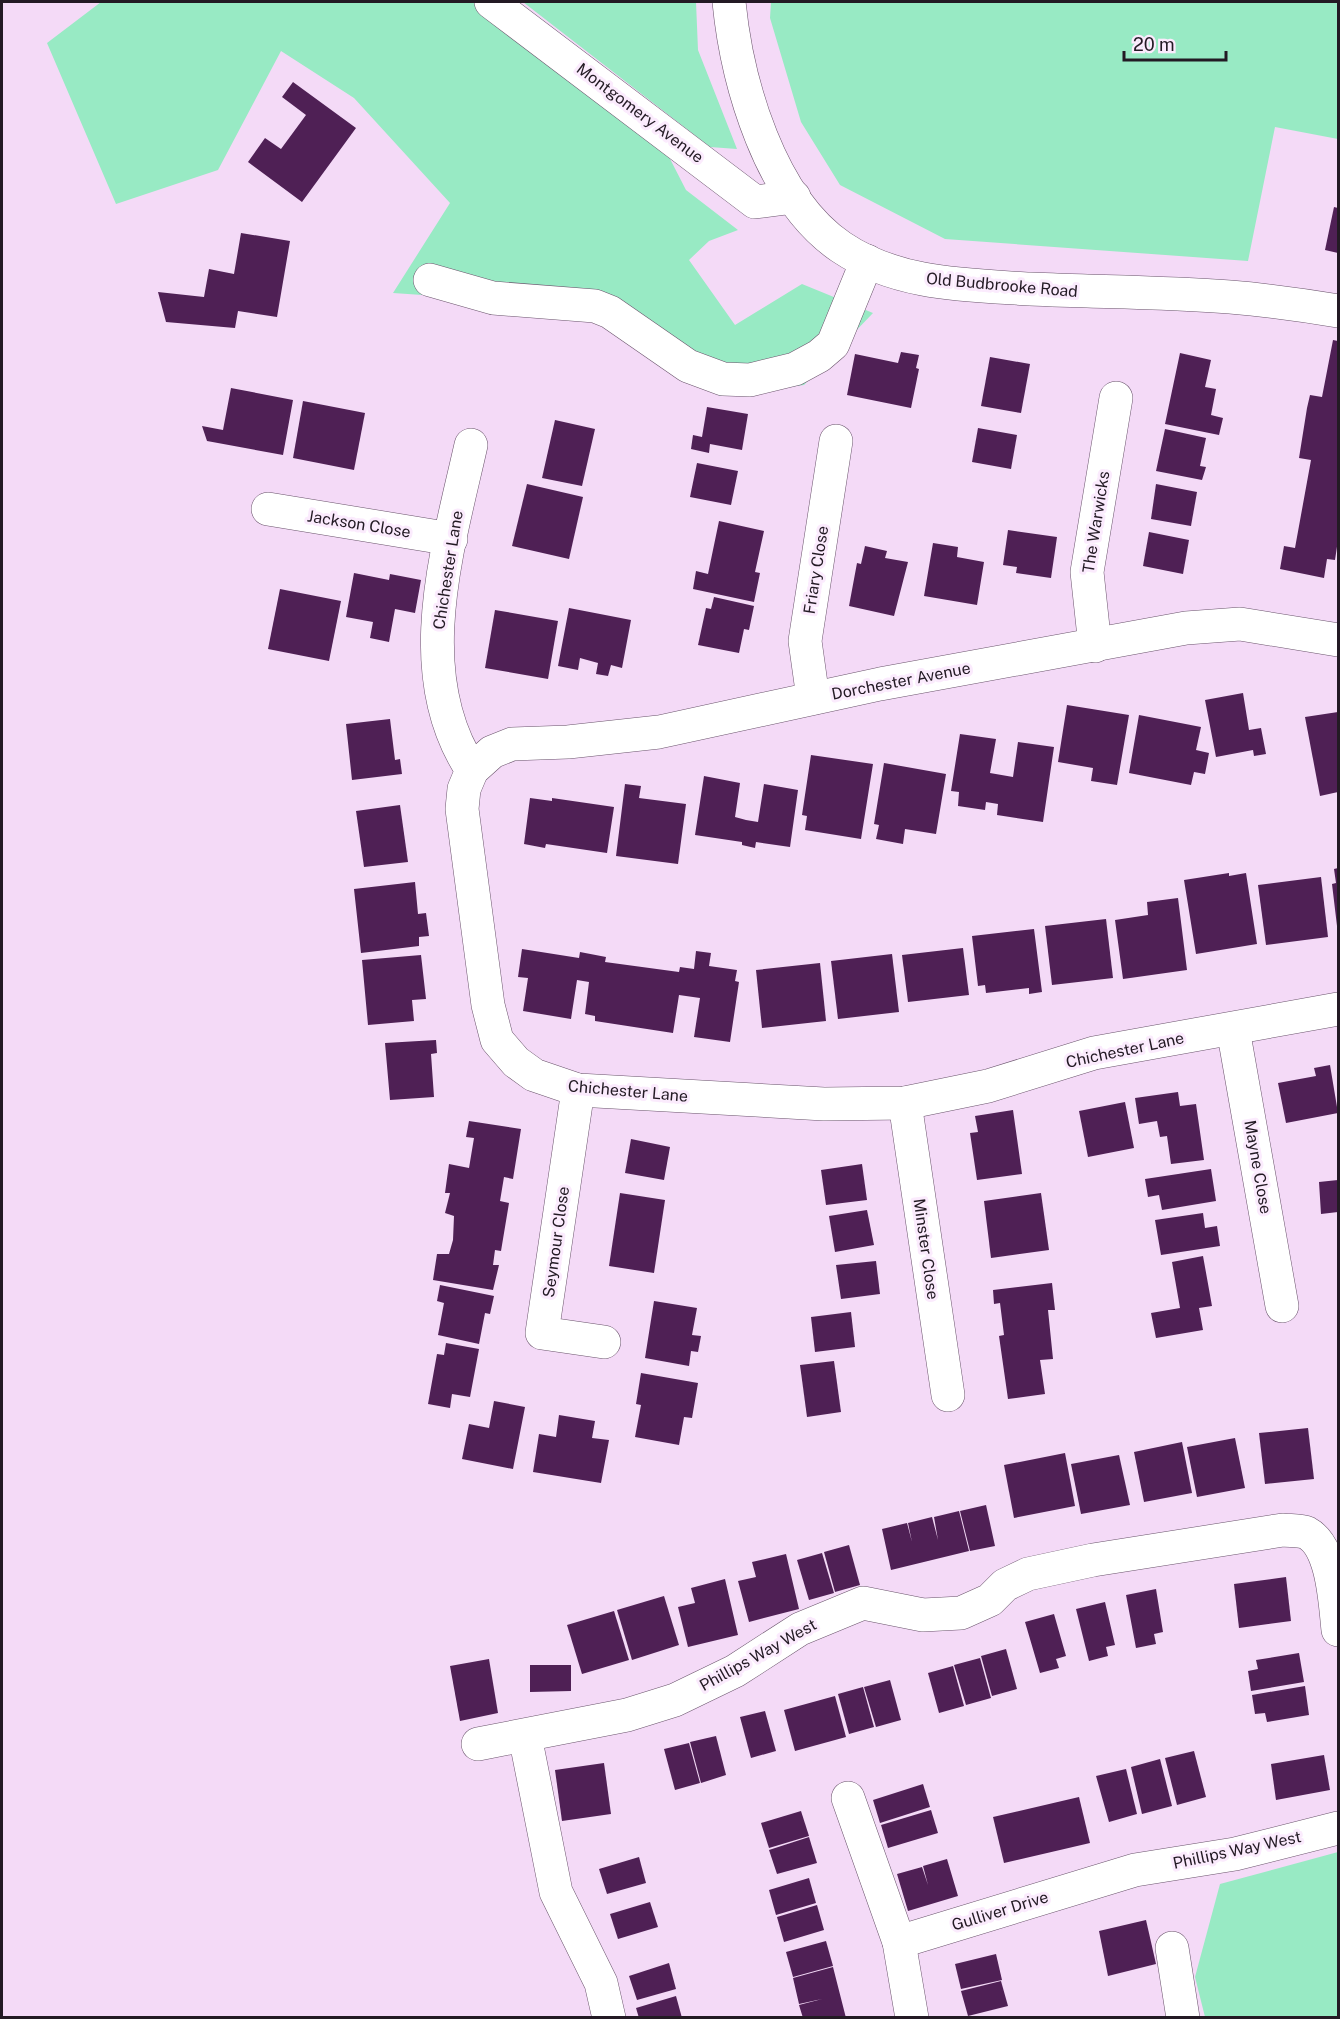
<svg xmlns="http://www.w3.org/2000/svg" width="1340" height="2019" font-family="'Public Sans',sans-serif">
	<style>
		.green { fill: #98eac4 }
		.building { fill: #4f2055 }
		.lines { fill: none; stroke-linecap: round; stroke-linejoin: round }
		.minor-casing { stroke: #6a546c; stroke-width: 34 }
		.minor { stroke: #fff; stroke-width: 33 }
		.labels { text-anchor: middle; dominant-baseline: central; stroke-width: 6; stroke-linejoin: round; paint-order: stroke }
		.street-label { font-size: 16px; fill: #231a24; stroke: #fbebfd }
	</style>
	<rect width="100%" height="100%" fill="#f4daf7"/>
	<g class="green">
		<path d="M101 2H473L590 90 667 153 686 190 738 230 709 241 689 260 735 325 802 284 873 313 804 385 720 396 595 307 393 293 450 203 354 98 281 51 218 170 116 204 47 43Z"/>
		<path d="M523 2H696L698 50 737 149 710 147Z"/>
		<path d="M771 2H1338V139L1275 127 1248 261 945 239 840 185 801 122 770 18Z"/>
		<path d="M1338 1852V2017H1205L1195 1977 1220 1884Z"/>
	</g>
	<g class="building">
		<path d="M293 82 356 128 302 202 248 162 265 138 281 149 306 115 282 97Z"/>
		<path d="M1334 207 1338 208V253L1325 250Z"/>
		<path d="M241 233 290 241 277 317 238 311 235 328 166 322 158 292 204 297 209 269 234 274Z"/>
		<path d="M1333 340 1338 341V540L1335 560 1327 559 1324 578 1280 569 1284 546 1295 548 1311 460 1299 458 1307 408 1310 395 1322 397Z"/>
		<path d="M901 352 919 355 916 368 919 369 911 408 847 395 855 354 898 363Z"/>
		<path d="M1180 353 1211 360 1205 387 1216 389 1211 415 1223 418 1219 435 1165 424Z"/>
		<path d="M990 357 1030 364 1021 413 981 406Z"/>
		<path d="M231 388 293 400 283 455 207 441 202 426 223 430Z"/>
		<path d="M303 401 365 413 354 470 293 458Z"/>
		<path d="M707 407 748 414 742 450 710 444 709 453 691 449 693 435 702 437Z"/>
		<path d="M555 420 595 429 582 486 542 478Z"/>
		<path d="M978 428 1017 435 1011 469 972 462Z"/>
		<path d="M1165 429 1206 438 1200 466 1206 467 1202 480 1156 471Z"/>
		<path d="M697 463 738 471 731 505 690 497Z"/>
		<path d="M527 484 583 497 569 559 512 546Z"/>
		<path d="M1156 484 1197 492 1191 526 1151 519Z"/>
		<path d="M719 521 764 531 755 572 760 573 754 602 693 589 696 571 708 574Z"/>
		<path d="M1008 530 1057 537 1051 578 1016 573 1017 567 1003 565Z"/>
		<path d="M1149 532 1189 540 1183 574 1143 566Z"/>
		<path d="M933 543 958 547 957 557 984 562 977 605 924 596Z"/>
		<path d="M865 546 887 551 885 558 908 562 894 616 849 606 857 563 861 564Z"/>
		<path d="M354 573 389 580 390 574 421 580 415 613 395 609 389 642 370 638 373 622 346 617Z"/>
		<path d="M280 589 341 601 329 661 268 649Z"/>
		<path d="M714 597 754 606 749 630 744 629 739 653 698 645 706 608 711 609Z"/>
		<path d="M569 608 631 620 622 668 611 665 608 676 596 674 598 663 580 658 578 670 558 666Z"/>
		<path d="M495 610 558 621 548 679 485 668Z"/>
		<path d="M1243 693 1249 730 1261 728 1266 754 1254 756 1253 750 1216 757 1205 700Z"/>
		<path d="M1067 705 1129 715 1117 785 1091 781 1093 768 1058 762Z"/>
		<path d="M1338 712V792L1320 796 1305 717Z"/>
		<path d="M1139 715 1201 727 1196 750 1209 753 1205 774 1194 772 1191 785 1129 773Z"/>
		<path d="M390 719 395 760 400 759 402 774 352 780 346 724Z"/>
		<path d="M960 734 996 739 990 773 1013 777 1018 742 1054 747 1043 822 997 815 998 804 986 802 985 810 958 806 959 792 951 791Z"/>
		<path d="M811 755 873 764 861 839 805 830 807 816 802 815Z"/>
		<path d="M884 763 946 774 936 834 905 829 903 844 876 839 879 825 874 824Z"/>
		<path d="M704 776 740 783 735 817 746 820 758 822 764 784 798 790 790 847 756 842 755 848 742 845V842L695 835Z"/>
		<path d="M625 784 641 786 639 798 686 804 678 864 616 856Z"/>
		<path d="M530 798 552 801V798L614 807 607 853 546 844 545 848 524 844Z"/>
		<path d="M400 805 408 862 364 867 356 811Z"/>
		<path d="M1338 868V926H1337L1332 884 1336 883 1334 869Z"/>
		<path d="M1229 873V876L1246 873 1257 944 1196 954 1184 880Z"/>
		<path d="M1321 877 1328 937 1266 945 1258 885Z"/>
		<path d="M415 882 418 914 426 913 429 936 419 937V946L361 953 354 889Z"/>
		<path d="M1178 898 1187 970 1123 979 1115 920 1148 915 1147 902Z"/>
		<path d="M1106 919 1113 978 1052 985 1045 926Z"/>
		<path d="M1034 929 1042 992 1029 994V988L986 993 985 985 978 986 972 936Z"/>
		<path d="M963 948 969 995 908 1002 902 955Z"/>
		<path d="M522 949 579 958 580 952 606 957 605 962 679 972 680 967 694 969 696 951 711 953 709 966 737 970 735 981 739 982 730 1042 694 1037 700 998 679 995 673 1033 595 1021V1016L585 1014 589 982 577 980 571 1019 523 1011 528 978 518 977Z"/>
		<path d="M892 954 899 1012 838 1019 831 961Z"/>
		<path d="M421 955 426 999 412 1000 414 1021 368 1025 362 960Z"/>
		<path d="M820 963 826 1021 762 1028 756 970Z"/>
		<path d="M436 1040 437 1053 431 1054 434 1097 390 1100 385 1043Z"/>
		<path d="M1330 1065 1338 1113 1286 1123 1278 1083 1316 1076 1314 1068Z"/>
		<path d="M1178 1092 1180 1106 1196 1104 1204 1160 1171 1164 1167 1136 1160 1137 1157 1121 1139 1124 1135 1098Z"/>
		<path d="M1125 1102 1134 1148 1088 1157 1079 1111Z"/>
		<path d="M1013 1110 1022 1174 977 1180 970 1133 978 1132 975 1116Z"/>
		<path d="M469 1121 521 1129 513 1179 504 1177 500 1201 509 1203 501 1251 495 1250 493 1265H499L493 1290 433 1280 437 1254H449L453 1240 454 1216 445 1213 450 1193H445L449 1164 469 1168 474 1138 466 1137Z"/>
		<path d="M631 1139 670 1147 664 1180 625 1173Z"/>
		<path d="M862 1164 867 1200 826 1205 821 1170Z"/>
		<path d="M1211 1169 1216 1201 1162 1210 1159 1195 1148 1197 1145 1179Z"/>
		<path d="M1338 1180V1212L1321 1214 1319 1182Z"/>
		<path d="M620 1193 665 1200 654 1273 609 1266Z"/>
		<path d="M1041 1193 1049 1250 991 1258 984 1201Z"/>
		<path d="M867 1210 874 1245 835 1252 829 1216Z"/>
		<path d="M1203 1213 1205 1228 1217 1226 1220 1246 1161 1255 1155 1220Z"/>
		<path d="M1203 1256 1212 1306 1199 1308 1203 1330 1156 1338 1151 1313 1180 1308 1172 1262Z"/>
		<path d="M876 1261 880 1294 841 1299 836 1265Z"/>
		<path d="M1052 1283 1055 1310H1048L1053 1359 1040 1360 1045 1394 1008 1399 999 1336 1004 1335 1000 1303 994 1304 993 1290Z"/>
		<path d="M440 1285 494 1296 490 1314 485 1313 479 1344 438 1335 444 1303 437 1301Z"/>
		<path d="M654 1301 697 1308 692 1335 701 1336 698 1352 691 1351 689 1366 645 1358Z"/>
		<path d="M851 1312 855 1347 815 1352 811 1317Z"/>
		<path d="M446 1343 479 1349 470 1397 452 1394 450 1408 428 1404 437 1354 444 1355Z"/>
		<path d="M834 1361 841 1412 807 1417 800 1365Z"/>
		<path d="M641 1373 698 1383 692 1418 684 1417 679 1445 635 1437 641 1405 636 1404Z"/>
		<path d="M494 1401 525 1407 513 1469 462 1459 469 1424 489 1428Z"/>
		<path d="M559 1415 595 1421 592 1438 609 1440 601 1483 533 1472 539 1434 556 1437Z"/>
		<path d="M1308 1428 1314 1479 1265 1484 1259 1433Z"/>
		<path d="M1235 1438 1245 1488 1197 1497 1187 1447Z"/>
		<path d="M1182 1442 1192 1493 1144 1502 1134 1452Z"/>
		<path d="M1065 1453 1075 1506 1014 1518 1004 1465Z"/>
		<path d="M1119 1455 1130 1505 1081 1514 1071 1464Z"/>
		<path d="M986 1505 995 1546 970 1551 960 1511Z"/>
		<path d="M959 1511 969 1551 891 1570 882 1529 907 1523 912 1542 908 1523 932 1517 938 1540 934 1517Z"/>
		<path d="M849 1545 860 1585 835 1592 824 1552Z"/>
		<path d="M822 1553 834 1593 809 1600 797 1560Z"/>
		<path d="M786 1554 799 1609 749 1622 738 1581 756 1577 752 1562Z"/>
		<path d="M1286 1577 1291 1621 1239 1628 1234 1584Z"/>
		<path d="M725 1579 738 1635 688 1647 678 1607 695 1603 691 1588Z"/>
		<path d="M1156 1589 1163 1632 1154 1634 1156 1644 1136 1648 1126 1595Z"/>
		<path d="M664 1596 679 1645 632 1660 617 1610Z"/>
		<path d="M1105 1602 1115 1645 1106 1647 1108 1656 1089 1661 1076 1609Z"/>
		<path d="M614 1611 629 1660 582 1674 567 1625Z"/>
		<path d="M1054 1614 1066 1656 1056 1659 1059 1668 1040 1673 1025 1622Z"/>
		<path d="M1006 1649 1017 1689 992 1696 981 1656Z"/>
		<path d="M1299 1653 1304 1682 1251 1691 1248 1671 1258 1669 1256 1660Z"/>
		<path d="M980 1658 991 1698 966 1705 954 1665Z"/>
		<path d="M489 1659 498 1713 460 1721 450 1666Z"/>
		<path d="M530 1665H571V1691L530 1692Z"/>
		<path d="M953 1666 964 1706 939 1713 928 1673Z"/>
		<path d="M890 1680 901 1720 876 1727 864 1687Z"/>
		<path d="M1305 1686 1309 1715 1267 1722 1265 1713 1255 1714 1252 1695Z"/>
		<path d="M863 1687 874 1727 849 1734 838 1694Z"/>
		<path d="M835 1696 846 1737 795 1751 784 1710Z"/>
		<path d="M765 1711 776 1751 751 1758 740 1717Z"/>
		<path d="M716 1736 726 1775 701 1783 690 1742Z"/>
		<path d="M689 1743 700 1783 675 1790 664 1749Z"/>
		<path d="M1194 1751 1206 1797 1177 1805 1165 1758Z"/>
		<path d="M1324 1755 1330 1790 1276 1800 1271 1764Z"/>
		<path d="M1160 1759 1172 1806 1142 1814 1131 1767Z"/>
		<path d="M604 1763 611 1814 562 1821 555 1770Z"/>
		<path d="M1126 1769 1137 1814 1109 1822 1096 1776Z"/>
		<path d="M923 1784 930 1807 880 1823 873 1800Z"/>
		<path d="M1079 1797 1090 1843 1004 1863 993 1817Z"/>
		<path d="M931 1810 938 1833 888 1848 881 1825Z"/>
		<path d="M801 1811 809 1836 769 1848 761 1823Z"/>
		<path d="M809 1837 817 1863 777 1874 769 1850Z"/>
		<path d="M639 1857 646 1883 607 1894 599 1869Z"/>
		<path d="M947 1859 958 1896 908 1911 897 1874 922 1867 928 1885 923 1866Z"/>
		<path d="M809 1878 816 1903 776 1915 769 1890Z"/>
		<path d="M650 1902 658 1927 618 1939 610 1914Z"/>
		<path d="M817 1905 824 1930 784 1942 777 1917Z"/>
		<path d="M1146 1920 1156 1964 1108 1976 1099 1931Z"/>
		<path d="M826 1941 833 1966 793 1977 786 1952Z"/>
		<path d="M996 1954 1002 1980 961 1989 955 1964Z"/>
		<path d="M669 1963 676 1989 637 2000 629 1976Z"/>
		<path d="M833 1967 846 2018H803L799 2005 822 1999 799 2004 793 1978Z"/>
		<path d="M1001 1981 1008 2006 968 2016 961 1991Z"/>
		<path d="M676 1996 682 2018H639L636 2008Z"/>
	</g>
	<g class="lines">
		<defs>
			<g id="minor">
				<path d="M491 2 755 202 794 197"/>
				<path d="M729 2C737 83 770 199 841 247 897 285 966 285 1030 289 1097 292 1164 292 1230 297 1266 300 1303 305 1338 311"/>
				<path d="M430 280 493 298 595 306 610 312 688 366 723 379 750 380 795 369 819 356 833 344 867 261"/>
				<path d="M471 445C448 548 408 674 472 770L464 789 462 809 488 1005 497 1040 516 1062 534 1075 578 1090 824 1104 905 1103 988 1086 1094 1053 1338 1009"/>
				<path d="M268 509 451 539"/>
				<path d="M1095 646 1087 572 1116 398"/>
				<path d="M813 698 805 641 836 441"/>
				<path d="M472 770 492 752 512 744 568 742 659 732 880 684 1186 628 1240 624 1338 640"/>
				<path d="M1233 1029 1282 1306"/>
				<path d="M578 1090 542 1333 604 1342"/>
				<path d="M905 1103 948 1395"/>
				<path d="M525 1736 556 1892 601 1983 609 2018"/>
				<path d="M478 1744 627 1715 675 1700 735 1671 800 1629 863 1603 923 1615 961 1613 990 1600 1005 1585 1028 1574 1093 1560 1283 1530C1290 1531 1300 1530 1307 1533 1333 1547 1335 1603 1338 1630"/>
				<path d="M848 1798 899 1942 912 2018"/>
				<path d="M899 1942 1135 1870 1235 1854 1338 1828"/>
				<path d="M1172 1948 1183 2018"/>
			</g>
		</defs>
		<use href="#minor" class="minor-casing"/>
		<use href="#minor" class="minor"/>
	</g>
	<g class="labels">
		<g class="street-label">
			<text transform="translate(640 113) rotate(37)">Montgomery Avenue</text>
			<text transform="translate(1002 285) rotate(5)">Old Budbrooke Road</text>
			<text transform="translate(1096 522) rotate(-81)">The Warwicks</text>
			<text transform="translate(359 524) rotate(9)">Jackson Close</text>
			<text transform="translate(448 570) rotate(-81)">Chichester Lane</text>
			<text transform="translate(816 570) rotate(-81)">Friary Close</text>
			<text transform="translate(901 681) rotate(-11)">Dorchester Avenue</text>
			<text transform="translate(1125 1050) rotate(-12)">Chichester Lane</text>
			<text transform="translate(628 1091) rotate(5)">Chichester Lane</text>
			<text transform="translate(1258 1167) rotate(80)">Mayne Close</text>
			<text transform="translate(556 1242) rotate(-82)">Seymour Close</text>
			<text transform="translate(926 1249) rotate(82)">Minster Close</text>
			<text transform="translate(758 1655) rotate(-29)">Phillips Way West</text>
			<text transform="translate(1237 1850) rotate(-12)">Phillips Way West</text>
			<text transform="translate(1000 1911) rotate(-17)">Gulliver Drive</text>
		</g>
	</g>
	<rect width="1340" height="2019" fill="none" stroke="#231a24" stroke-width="6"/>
	<path d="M1124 51v9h102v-9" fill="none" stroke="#231a24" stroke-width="3"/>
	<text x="1133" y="51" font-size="18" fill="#231a24" stroke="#fbebfd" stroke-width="4.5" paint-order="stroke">20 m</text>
</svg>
